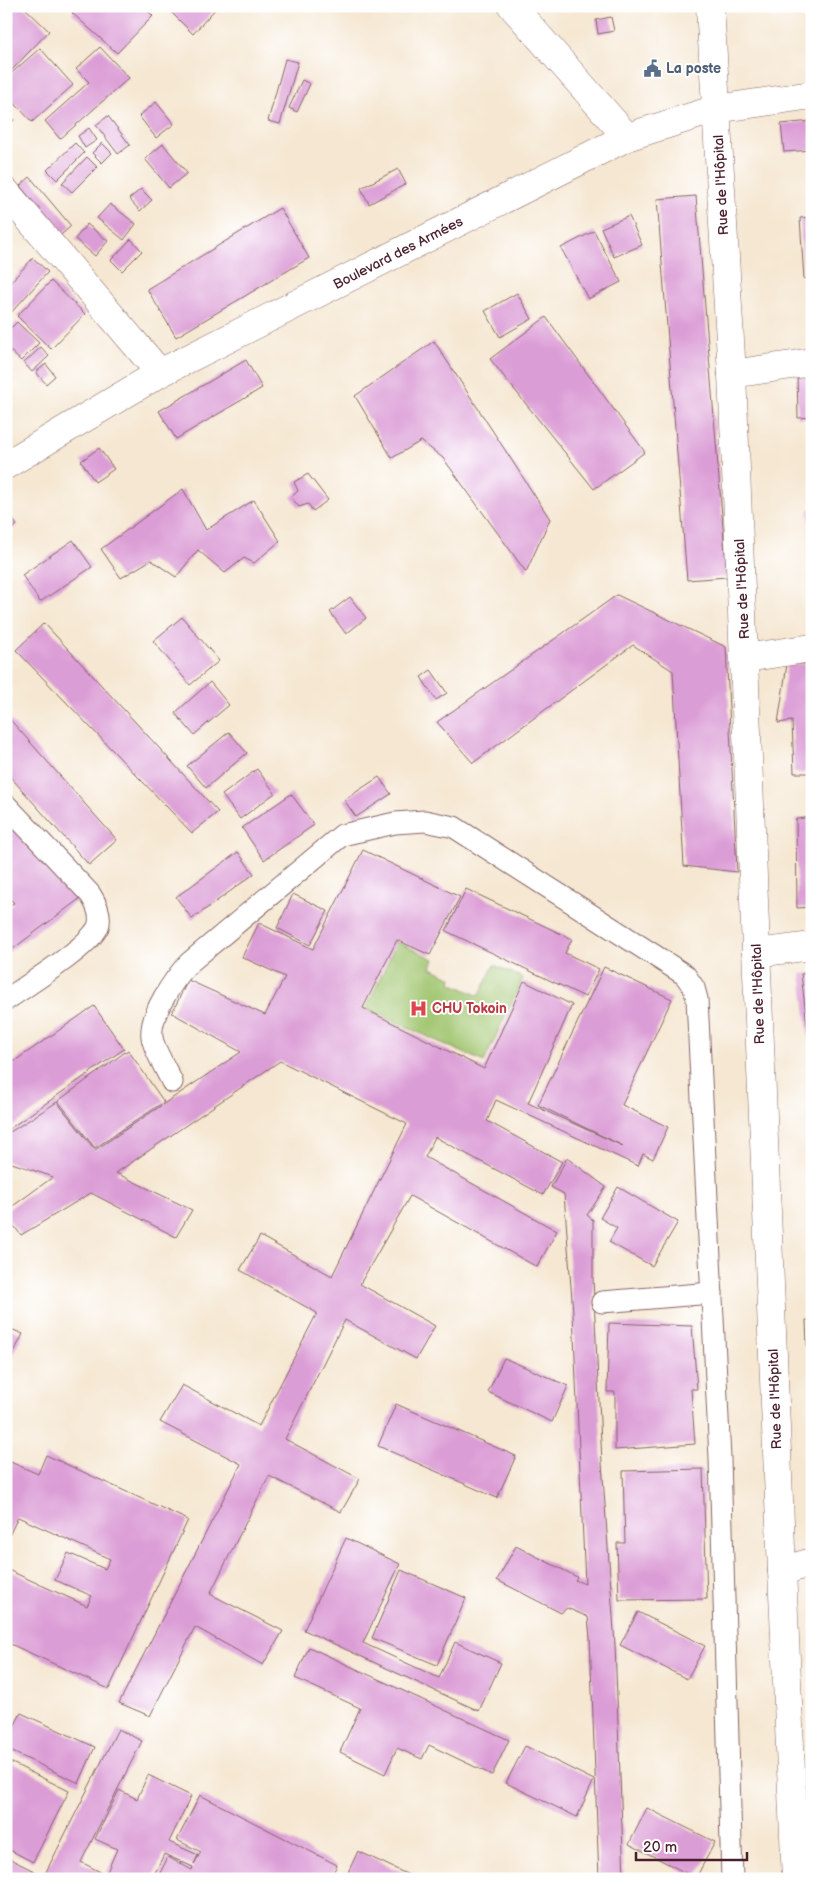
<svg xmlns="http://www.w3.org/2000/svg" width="818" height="1885" font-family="'Balsamiq Sans',sans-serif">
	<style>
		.green { fill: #a2c671; stroke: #76724e }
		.building { fill: #db9dd6 }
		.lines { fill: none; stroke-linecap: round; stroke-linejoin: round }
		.service-casing { stroke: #866565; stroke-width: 23 }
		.minor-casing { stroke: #866565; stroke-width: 29 }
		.tertiary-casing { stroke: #866565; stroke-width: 29 }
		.secondary-casing { stroke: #866565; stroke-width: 29 }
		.service { stroke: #fff; stroke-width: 21 }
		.minor { stroke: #fff; stroke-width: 28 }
		.tertiary { stroke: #fff; stroke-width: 28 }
		.secondary { stroke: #fff; stroke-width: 28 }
		.labels { text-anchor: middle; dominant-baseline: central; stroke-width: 4; stroke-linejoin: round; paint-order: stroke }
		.service-label { font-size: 14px; font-weight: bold; fill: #4e5e75; stroke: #fff; text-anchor: start }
		.street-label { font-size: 14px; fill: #4a1f2b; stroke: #fff }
		.health-label { font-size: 14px; font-weight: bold; fill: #be3a42; stroke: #fff; text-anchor: start }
	</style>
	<rect width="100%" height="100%" fill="#fff"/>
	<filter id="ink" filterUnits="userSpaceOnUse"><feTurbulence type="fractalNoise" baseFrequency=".02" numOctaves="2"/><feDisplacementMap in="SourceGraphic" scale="10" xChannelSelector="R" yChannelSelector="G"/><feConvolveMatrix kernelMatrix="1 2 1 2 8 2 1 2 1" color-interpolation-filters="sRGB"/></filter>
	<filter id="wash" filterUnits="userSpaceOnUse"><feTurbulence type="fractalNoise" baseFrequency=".0096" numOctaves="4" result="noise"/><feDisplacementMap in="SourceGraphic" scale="20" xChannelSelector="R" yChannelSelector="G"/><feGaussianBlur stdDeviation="1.12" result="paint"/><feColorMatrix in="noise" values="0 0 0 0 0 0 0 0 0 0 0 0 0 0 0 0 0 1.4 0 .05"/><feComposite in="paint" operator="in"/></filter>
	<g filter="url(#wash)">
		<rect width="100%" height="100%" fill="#f5e7d1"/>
		<path class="green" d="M397 942 434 959 431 968 452 978 451 983 479 996 494 965 523 978 484 1062 366 1009Z"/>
		<g id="blocks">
			<g class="building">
				<path d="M9 6H23L49 31 9 73 6 71V10Z"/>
				<path d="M78 6H143L153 16 117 53 72 13Z"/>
				<path d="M165 6H218L193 34Z"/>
				<path d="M611 17 614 31 598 34 596 20Z"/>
				<path d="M100 47 129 78 60 139 45 121 89 82 76 69Z"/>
				<path d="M40 48 73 85 32 122 6 94V78Z"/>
				<path d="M285 59 298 62 280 124 268 121Z"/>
				<path d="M302 80 310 84 297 112 289 108Z"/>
				<path d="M156 102 174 124 156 138 139 116Z"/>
				<path d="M6 113 14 120 6 129Z"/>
				<path d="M108 116 130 145 118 154 96 125Z"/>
				<path d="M812 121V150L784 152 781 124Z"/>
				<path d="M89 128 97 140 85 148 78 136Z"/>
				<path d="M75 143 84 153 57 180 47 170Z"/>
				<path d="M102 143 112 153 102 163 92 153Z"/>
				<path d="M163 144 187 173 169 188 145 159Z"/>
				<path d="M87 157 97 167 72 192 62 183Z"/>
				<path d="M398 169 406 184 369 204 361 188Z"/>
				<path d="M30 177 71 226 61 235 20 186Z"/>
				<path d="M141 189 152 200 140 211 129 199Z"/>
				<path d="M696 196 727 577 687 580 657 199Z"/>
				<path d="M110 204 136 224 124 240 97 218Z"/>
				<path d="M280 208 309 258 176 337 147 289Z"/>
				<path d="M629 216 642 245 614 257 601 228Z"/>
				<path d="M812 217V278L804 279 800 218Z"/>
				<path d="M87 224 108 241 95 256 75 239Z"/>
				<path d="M594 231 621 282 588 299 561 248Z"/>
				<path d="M131 239 142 251 122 271 111 260Z"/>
				<path d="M33 258 48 272 8 316 6 314V287Z"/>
				<path d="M51 281 85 314 51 349 17 316Z"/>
				<path d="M517 293 532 319 500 337 485 311Z"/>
				<path d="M546 317 645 452 594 489 490 359Z"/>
				<path d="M17 322 39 343 21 361 6 347V333Z"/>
				<path d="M434 341 550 519 526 572 443 458 421 441 392 458 355 396Z"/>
				<path d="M41 347 49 356 32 372 24 363Z"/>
				<path d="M246 360 262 388 176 439 159 411Z"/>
				<path d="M46 364 55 376 46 384 36 372Z"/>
				<path d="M812 374V417L798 418 797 375Z"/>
				<path d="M99 448 114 469 95 482 81 461Z"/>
				<path d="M308 474 328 500 313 511 308 504 299 507 291 497 298 491 294 482Z"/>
				<path d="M183 489 206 530 254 500 280 541 254 563 244 558 225 573 198 550 176 577 151 560 121 578 101 549Z"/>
				<path d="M809 509H812V560L810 561Z"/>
				<path d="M6 511 17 525 6 534Z"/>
				<path d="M73 540 92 567 40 602 22 575Z"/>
				<path d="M617 595 726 647 737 872 684 866 673 671 633 645 473 763 437 722Z"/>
				<path d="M350 597 366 618 346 634 330 612Z"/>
				<path d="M182 617 219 661 190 685 153 641Z"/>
				<path d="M44 623 218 812 192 833 16 650Z"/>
				<path d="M787 664H812V773H794L792 721 778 723Z"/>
				<path d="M431 670 447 693 436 700 421 677Z"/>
				<path d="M210 682 229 705 194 735 175 713Z"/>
				<path d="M6 715 117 840 89 865 6 772Z"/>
				<path d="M229 732 247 753 206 788 187 766Z"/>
				<path d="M257 769 275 793 240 819 222 795Z"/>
				<path d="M379 777 391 794 356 817 344 800Z"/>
				<path d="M291 794 314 825 264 860 242 828Z"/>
				<path d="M6 812 82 897 6 954V909L14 903 6 895Z"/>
				<path d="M812 817V907L797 908 796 819Z"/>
				<path d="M363 850 460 897 430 955 397 940 363 1008 484 1069 524 981 572 1005 528 1103 623 1146 538 1105 604 967 672 999 622 1105 668 1127 653 1159 643 1154 638 1166 496 1100 487 1121 562 1162 543 1195 435 1137 425 1157 557 1231 537 1267 410 1196 360 1284 435 1326 416 1359 345 1320 285 1439 360 1479 341 1512 269 1476 210 1594 283 1631 263 1665 195 1627 150 1716 119 1703 241 1464 160 1422 182 1385 259 1426 317 1313 240 1270 260 1236 332 1276 407 1124 280 1061 116 1173 192 1210 176 1237 91 1193 21 1235 6 1216V1211L53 1177 6 1161V1129L10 1132 57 1102 95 1150 241 1052 172 1013 188 980 265 1015 285 977 242 957 259 923 313 949Z"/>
				<path d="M238 852 254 874 192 919 176 897Z"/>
				<path d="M466 889 572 939 565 953 599 969 585 997 446 931Z"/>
				<path d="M293 894 328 911 310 945 277 928Z"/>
				<path d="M812 973V1040H809L801 974Z"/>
				<path d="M94 1006 124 1049 9 1129 6 1126V1067Z"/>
				<path d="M128 1050 164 1102 95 1148 58 1101Z"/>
				<path d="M812 1099V1136H810L808 1100Z"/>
				<path d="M567 1158 606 1187 587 1215 593 1220V1278L602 1463 615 1645 624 1879H599L590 1638 588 1617 567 1608 561 1613 497 1580 516 1546 577 1577 575 1580 585 1584 573 1313 564 1194 551 1187Z"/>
				<path d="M618 1187 678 1222 652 1266 609 1242 617 1228 600 1218Z"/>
				<path d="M806 1320H812V1346H807Z"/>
				<path d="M609 1323 692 1326 697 1389H691L695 1444 615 1450V1392H607Z"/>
				<path d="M6 1327 23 1334 6 1368Z"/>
				<path d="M504 1358 568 1386 552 1422 488 1392Z"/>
				<path d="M396 1404 516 1456 497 1498 378 1446Z"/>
				<path d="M46 1455 188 1520 109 1689 6 1642V1569L87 1606 92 1596 55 1580 68 1553 105 1569 110 1559 18 1517 6 1542V1460L38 1474Z"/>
				<path d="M703 1469 707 1599 619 1600 617 1543H625L623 1471Z"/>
				<path d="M346 1538 400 1564 363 1643 439 1678 455 1642 501 1663 479 1711 304 1630Z"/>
				<path d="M401 1570 466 1598 437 1665 372 1638Z"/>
				<path d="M638 1612 705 1646 687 1679 620 1645Z"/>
				<path d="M309 1647 509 1740 492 1775 429 1745 422 1759 397 1748 385 1774 340 1752 360 1708 295 1678Z"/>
				<path d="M21 1713 95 1747 79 1783 6 1749V1742Z"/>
				<path d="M118 1729 142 1741 81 1862 114 1879H6V1857L44 1876Z"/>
				<path d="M525 1746 594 1780 577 1817 506 1783Z"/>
				<path d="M6 1760 69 1791 33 1862 6 1848Z"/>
				<path d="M148 1775 191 1796 169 1842 198 1855 194 1864 201 1852 177 1840 200 1795 337 1865 330 1879H157L168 1857 192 1870 193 1867 164 1854 152 1879H121L107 1872 117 1849 95 1839 119 1790 137 1799Z"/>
				<path d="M647 1808 715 1842 696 1878 629 1844Z"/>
				<path d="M358 1851 417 1879H345Z"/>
			</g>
		</g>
	</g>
	<g filter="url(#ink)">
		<use href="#blocks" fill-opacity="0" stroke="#866565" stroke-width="1"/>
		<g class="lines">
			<defs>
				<g id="service">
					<path d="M6 805 90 894C96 903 102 916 98 927 88 948 27 985 6 1000"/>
					<path d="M172 1082C167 1071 153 1048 152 1037 149 1015 174 979 189 963L342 835 395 823 425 821 454 827 685 975 694 988 697 999 720 1458 732 1879"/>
					<path d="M602 1302 712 1293"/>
				</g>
				<g id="minor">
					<path d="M512 6 627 137"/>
					<path d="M6 192 160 373"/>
					<path d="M732 374 812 362"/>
					<path d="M745 658 812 648"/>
					<path d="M756 953 812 946"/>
					<path d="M782 1571 812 1562"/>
				</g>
				<path id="tertiary" d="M710 6 732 374 782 1571 796 1879"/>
				<path id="secondary" d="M6 465 160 373 627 137 716 109 812 95"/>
			</defs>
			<use href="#service" class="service-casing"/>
			<use href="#minor" class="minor-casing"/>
			<use href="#tertiary" class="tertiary-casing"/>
			<use href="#secondary" class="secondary-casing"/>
			<use href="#service" class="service"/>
			<use href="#minor" class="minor"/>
			<use href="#tertiary" class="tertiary"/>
			<use href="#secondary" class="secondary"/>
		</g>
	</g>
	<defs>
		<symbol id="civic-bare" viewBox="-9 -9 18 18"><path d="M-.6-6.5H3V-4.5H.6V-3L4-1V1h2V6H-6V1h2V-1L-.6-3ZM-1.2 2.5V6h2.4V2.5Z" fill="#5c6f8a" stroke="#fff" stroke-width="2.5" paint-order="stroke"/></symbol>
		<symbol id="hospital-bare" viewBox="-9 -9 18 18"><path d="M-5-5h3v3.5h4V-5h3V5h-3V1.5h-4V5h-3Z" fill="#e0444e" stroke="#fff" stroke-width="2.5" paint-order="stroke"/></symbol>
	</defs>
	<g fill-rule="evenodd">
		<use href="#civic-bare" x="640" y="56" width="25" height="25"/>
		<use href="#hospital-bare" x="406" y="996" width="25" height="25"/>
	</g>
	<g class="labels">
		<g class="service-label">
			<text x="666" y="68">La poste</text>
		</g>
		<g class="street-label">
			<text transform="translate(721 185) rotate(-93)">Rue de l'Hôpital</text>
			<text transform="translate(398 253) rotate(-27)">Boulevard des Armées</text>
			<text transform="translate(742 589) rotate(-93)">Rue de l'Hôpital</text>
			<text transform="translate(758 994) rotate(-92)">Rue de l'Hôpital</text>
			<text transform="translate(775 1399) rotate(-92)">Rue de l'Hôpital</text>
		</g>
		<g class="health-label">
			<text x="432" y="1008">CHU Tokoin</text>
		</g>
	</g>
	<rect width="818" height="1885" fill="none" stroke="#fff" stroke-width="25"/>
	<path d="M636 1852v8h111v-8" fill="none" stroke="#4a1f2b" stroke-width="2.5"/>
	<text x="643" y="1852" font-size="15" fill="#4a1f2b" stroke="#ffffff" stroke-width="4" paint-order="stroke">20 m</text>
</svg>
